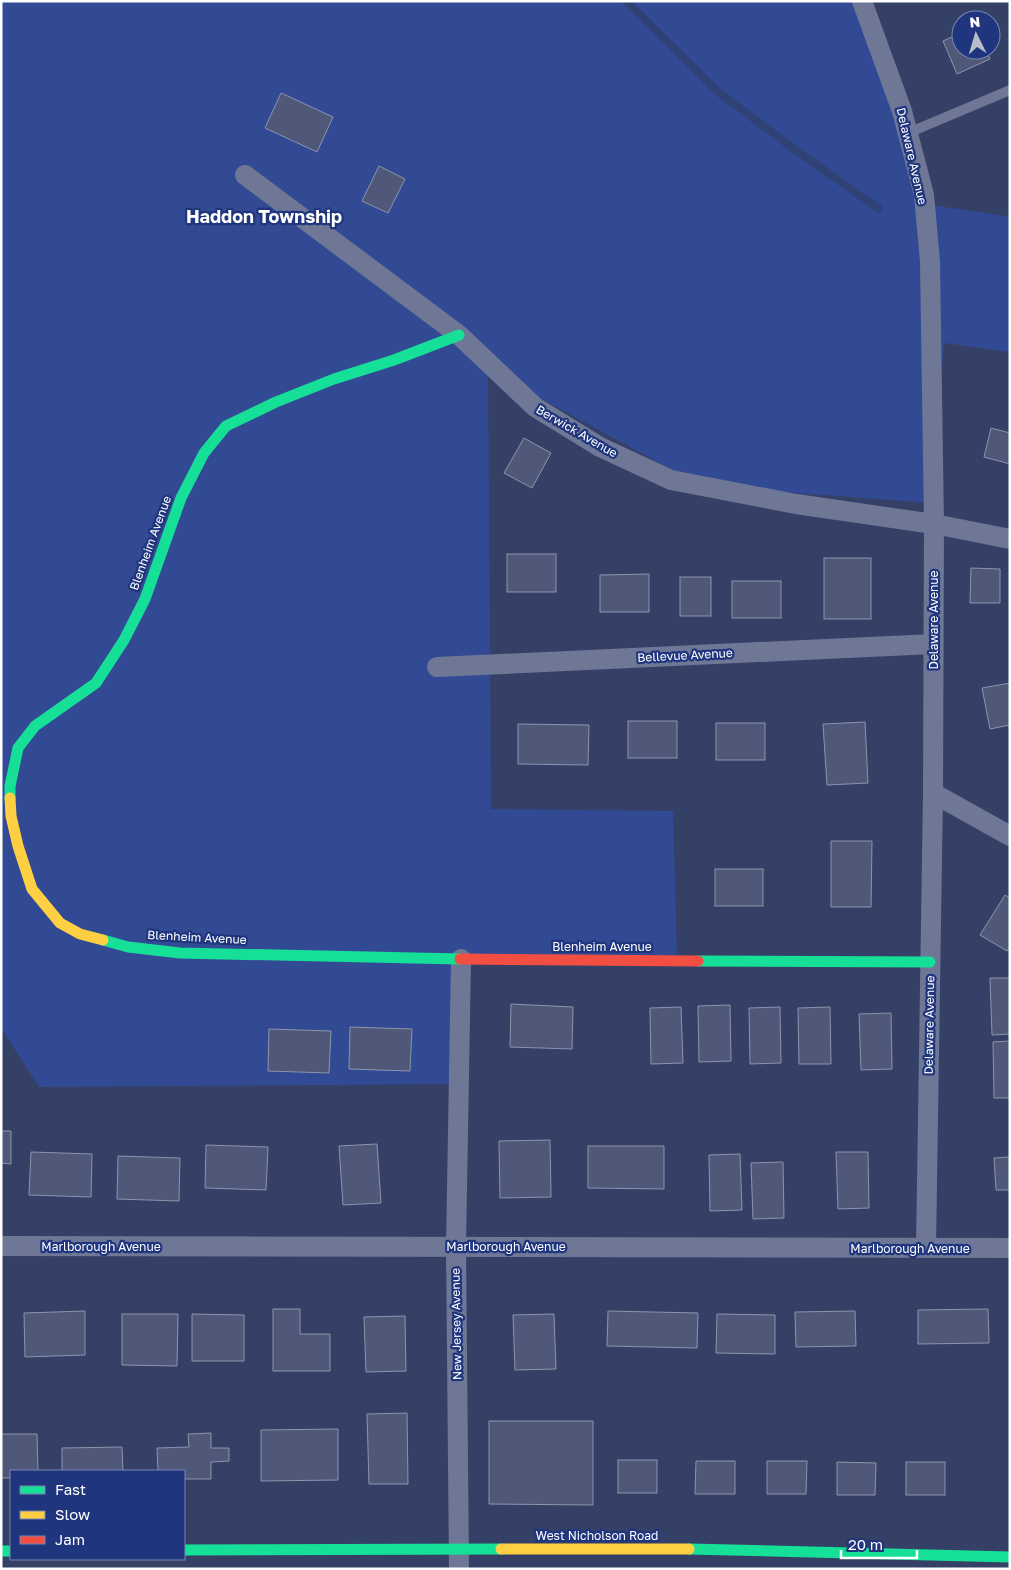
<svg xmlns="http://www.w3.org/2000/svg" width="1011" height="1570" font-family="'Golos Text',sans-serif">
	<style>
		.green { fill: #324a94 }
		.lines { fill: none; stroke-linecap: round; stroke-linejoin: round }
		.stream { stroke: #304175; stroke-width: 8 }
		.building { fill: #4f5878; stroke: #8d94ad }
		.lane { stroke: #6f7796; stroke-width: 10 }
		.street { stroke: #6f7796; stroke-width: 20 }
		.fast { stroke: #16e098; stroke-width: 11 }
		.slow { stroke: #ffcf43; stroke-width: 11 }
		.jam { stroke: #f24e42; stroke-width: 11 }
		.labels { text-anchor: middle; dominant-baseline: central; stroke-width: 4.5; stroke-linejoin: round; paint-order: stroke }
		.street-label { font-size: 12px; fill: #fff; stroke: #1f357d }
		.district-label { font-size: 18px; font-weight: bold; fill: #fff; stroke: #1f357d }
	</style>
	<rect width="100%" height="100%" fill="#354067"/>
	<path class="green" d="M1 1H854L932 205 1010 217V352L944 343 932 503 702 486 488 370 491 809 673 811 677 960H461L466 1084 39 1087 1 1028Z"/>
	<g class="lines">
		<path class="stream" d="M626 1 717 91 801 154 878 208"/>
	</g>
	<g class="building">
		<path d="M961 33V50H986L990 59 957 74 943 41Z"/>
		<path d="M281 93 333 117 317 152 265 128Z"/>
		<path d="M379 166 405 179 388 213 362 201Z"/>
		<path d="M991 428 1010 433V464L984 457Z"/>
		<path d="M524 438 551 453 532 488 504 473Z"/>
		<rect x="507" y="554" width="49" height="38"/>
		<rect x="824" y="558" width="47" height="61"/>
		<path d="M971 568 1000 569V603H970Z"/>
		<path d="M649 574V612H600V575Z"/>
		<rect x="680" y="577" width="31" height="39"/>
		<rect x="732" y="581" width="49" height="37"/>
		<path d="M1010 683V725L990 729 982 688Z"/>
		<rect x="628" y="721" width="49" height="37"/>
		<path d="M865 722 868 783 827 785 823 724Z"/>
		<rect x="716" y="723" width="49" height="37"/>
		<path d="M518 724 589 725 588 765 518 764Z"/>
		<path d="M831 841H872L871 907H831Z"/>
		<rect x="715" y="869" width="48" height="37"/>
		<path d="M1005 895 1010 898V947L1007 951 980 935Z"/>
		<path d="M990 978H1010V1034L992 1035Z"/>
		<path d="M511 1004 573 1007 572 1049 510 1047Z"/>
		<path d="M730 1005 731 1061 699 1062 698 1006Z"/>
		<path d="M681 1007 683 1063 651 1064 650 1008Z"/>
		<path d="M780 1007 781 1063 750 1064 749 1008Z"/>
		<path d="M830 1007 831 1064H799L798 1008Z"/>
		<path d="M891 1013 892 1069 861 1070 859 1014Z"/>
		<path d="M350 1027 412 1029 410 1071 349 1069Z"/>
		<path d="M269 1029 331 1031 329 1073 268 1071Z"/>
		<path d="M1010 1041V1098H994L993 1042Z"/>
		<path d="M1 1131H11V1164L1 1163Z"/>
		<path d="M550 1140 551 1197 500 1198 499 1141Z"/>
		<path d="M377 1144 381 1203 343 1205 339 1146Z"/>
		<path d="M206 1145 268 1147 266 1190 205 1188Z"/>
		<path d="M588 1146H664V1189L588 1188Z"/>
		<path d="M31 1152 92 1154 91 1197 29 1195Z"/>
		<path d="M836 1152H868L869 1208 838 1209Z"/>
		<path d="M740 1154 742 1210 710 1211 709 1155Z"/>
		<path d="M118 1156 180 1158 179 1201 117 1199Z"/>
		<path d="M1010 1157V1190H996L994 1158Z"/>
		<path d="M783 1162 784 1218 753 1219 751 1163Z"/>
		<path d="M273 1309H300V1334H330V1371H273Z"/>
		<path d="M988 1309 989 1343 918 1344V1310Z"/>
		<path d="M85 1311V1355L25 1357 24 1313Z"/>
		<path d="M608 1311 698 1313 697 1348 607 1346Z"/>
		<path d="M855 1311 856 1346 796 1347 795 1312Z"/>
		<path d="M122 1314H178L177 1366 122 1365Z"/>
		<path d="M192 1314 244 1315V1361H192Z"/>
		<path d="M554 1314 556 1369 515 1370 513 1315Z"/>
		<path d="M717 1314 775 1315V1354L716 1353Z"/>
		<path d="M405 1316 406 1371 366 1372 364 1317Z"/>
		<path d="M407 1413 408 1484H369L367 1414Z"/>
		<path d="M489 1421H593V1505L489 1504Z"/>
		<path d="M338 1429V1480L261 1481V1430Z"/>
		<path d="M211 1433V1448H229V1461L211 1462V1479H184V1471H158L157 1448 189 1447 188 1434Z"/>
		<path d="M1 1434H37L38 1471H11V1478H1Z"/>
		<path d="M122 1447 123 1471H62V1448Z"/>
		<rect x="618" y="1460" width="39" height="33"/>
		<path d="M696 1461H735V1494H695Z"/>
		<path d="M767 1461H807L806 1494H767Z"/>
		<path d="M837 1462 876 1463 875 1495H837Z"/>
		<rect x="906" y="1462" width="39" height="33"/>
	</g>
	<g class="lines">
		<path class="lane" d="M908 133 1010 90"/>
		<g class="street">
			<path d="M862 1 902 111 924 195 930 261 934 524 933 793 926 1248"/>
			<path d="M245 175 459 335 535 407 600 447 671 480 796 504 934 524 1010 539"/>
			<path d="M437 667 933 644"/>
			<path d="M933 793 1010 836"/>
			<path d="M1 1246 1010 1248"/>
			<path d="M459 1569 456 1246 461 959"/>
		</g>
		<g class="fast">
			<path d="M10 798V786L18 748 35 726 96 683 124 640 145 599 181 498 204 453 226 426 276 402 334 379 394 360 459 335"/>
			<path d="M103 940 128 947 180 953 460 959"/>
			<path d="M698 961 930 962"/>
			<path d="M689 1549 1010 1557"/>
			<path d="M184 1550 501 1549"/>
			<path d="M1 1551H11"/>
		</g>
		<g class="slow">
			<path d="M10 798 11 816 18 846 32 889 60 923 80 934 103 940"/>
			<path d="M501 1549H689"/>
		</g>
		<path class="jam" d="M460 959 698 961"/>
	</g>
	<g class="labels">
		<g class="street-label">
			<text transform="translate(912 156) rotate(77)">Delaware Avenue</text>
			<text transform="translate(577 431) rotate(30)">Berwick Avenue</text>
			<text transform="translate(150 543) rotate(-70)">Blenheim Avenue</text>
			<text transform="translate(933 620) rotate(-90)">Delaware Avenue</text>
			<text transform="translate(685 655) rotate(-3)">Bellevue Avenue</text>
			<text transform="translate(197 937) rotate(3)">Blenheim Avenue</text>
			<text x="602" y="946">Blenheim Avenue</text>
			<text transform="translate(929 1025) rotate(-89)">Delaware Avenue</text>
			<text x="101" y="1246">Marlborough Avenue</text>
			<text x="506" y="1246">Marlborough Avenue</text>
			<text x="910" y="1248">Marlborough Avenue</text>
			<text transform="translate(456 1324) rotate(-91)">New Jersey Avenue</text>
			<text x="597" y="1535">West Nicholson Road</text>
		</g>
		<g class="district-label">
			<text x="264" y="216">Haddon Township</text>
		</g>
	</g>
	<rect width="1011" height="1570" fill="none" stroke="#ffffff" stroke-width="5"/>
	<rect x="10" y="1470" width="175" height="90" fill="#1f357d" stroke="#7986b1"/>
	<rect x="20" y="1486" width="25" height="8" fill="#16e098" stroke="#7986b1"/>
	<text x="55" y="1495" font-size="15" fill="#ffffff">Fast</text>
	<rect x="20" y="1511" width="25" height="8" fill="#ffcf43" stroke="#7986b1"/>
	<text x="55" y="1520" font-size="15" fill="#ffffff">Slow</text>
	<rect x="20" y="1536" width="25" height="8" fill="#f24e42" stroke="#7986b1"/>
	<text x="55" y="1545" font-size="15" fill="#ffffff">Jam</text>
	<g transform="translate(976 35) rotate(355)"><circle r="24" fill="#1f357d" stroke="#7986b1"/>
	<path d="M0-4L9 19L0 12L-9 19Z" fill="#b8bcca"/>
	<text y="-8" font-size="14" font-weight="bold" text-anchor="middle" fill="#ffffff">N</text>
	</g>
	<path d="M841 1550v8h76v-8" fill="none" stroke="#ffffff" stroke-width="2.5"/>
	<text x="848" y="1550" font-size="15" fill="#ffffff" stroke="#1f357d" stroke-width="4" paint-order="stroke">20 m</text>
</svg>
